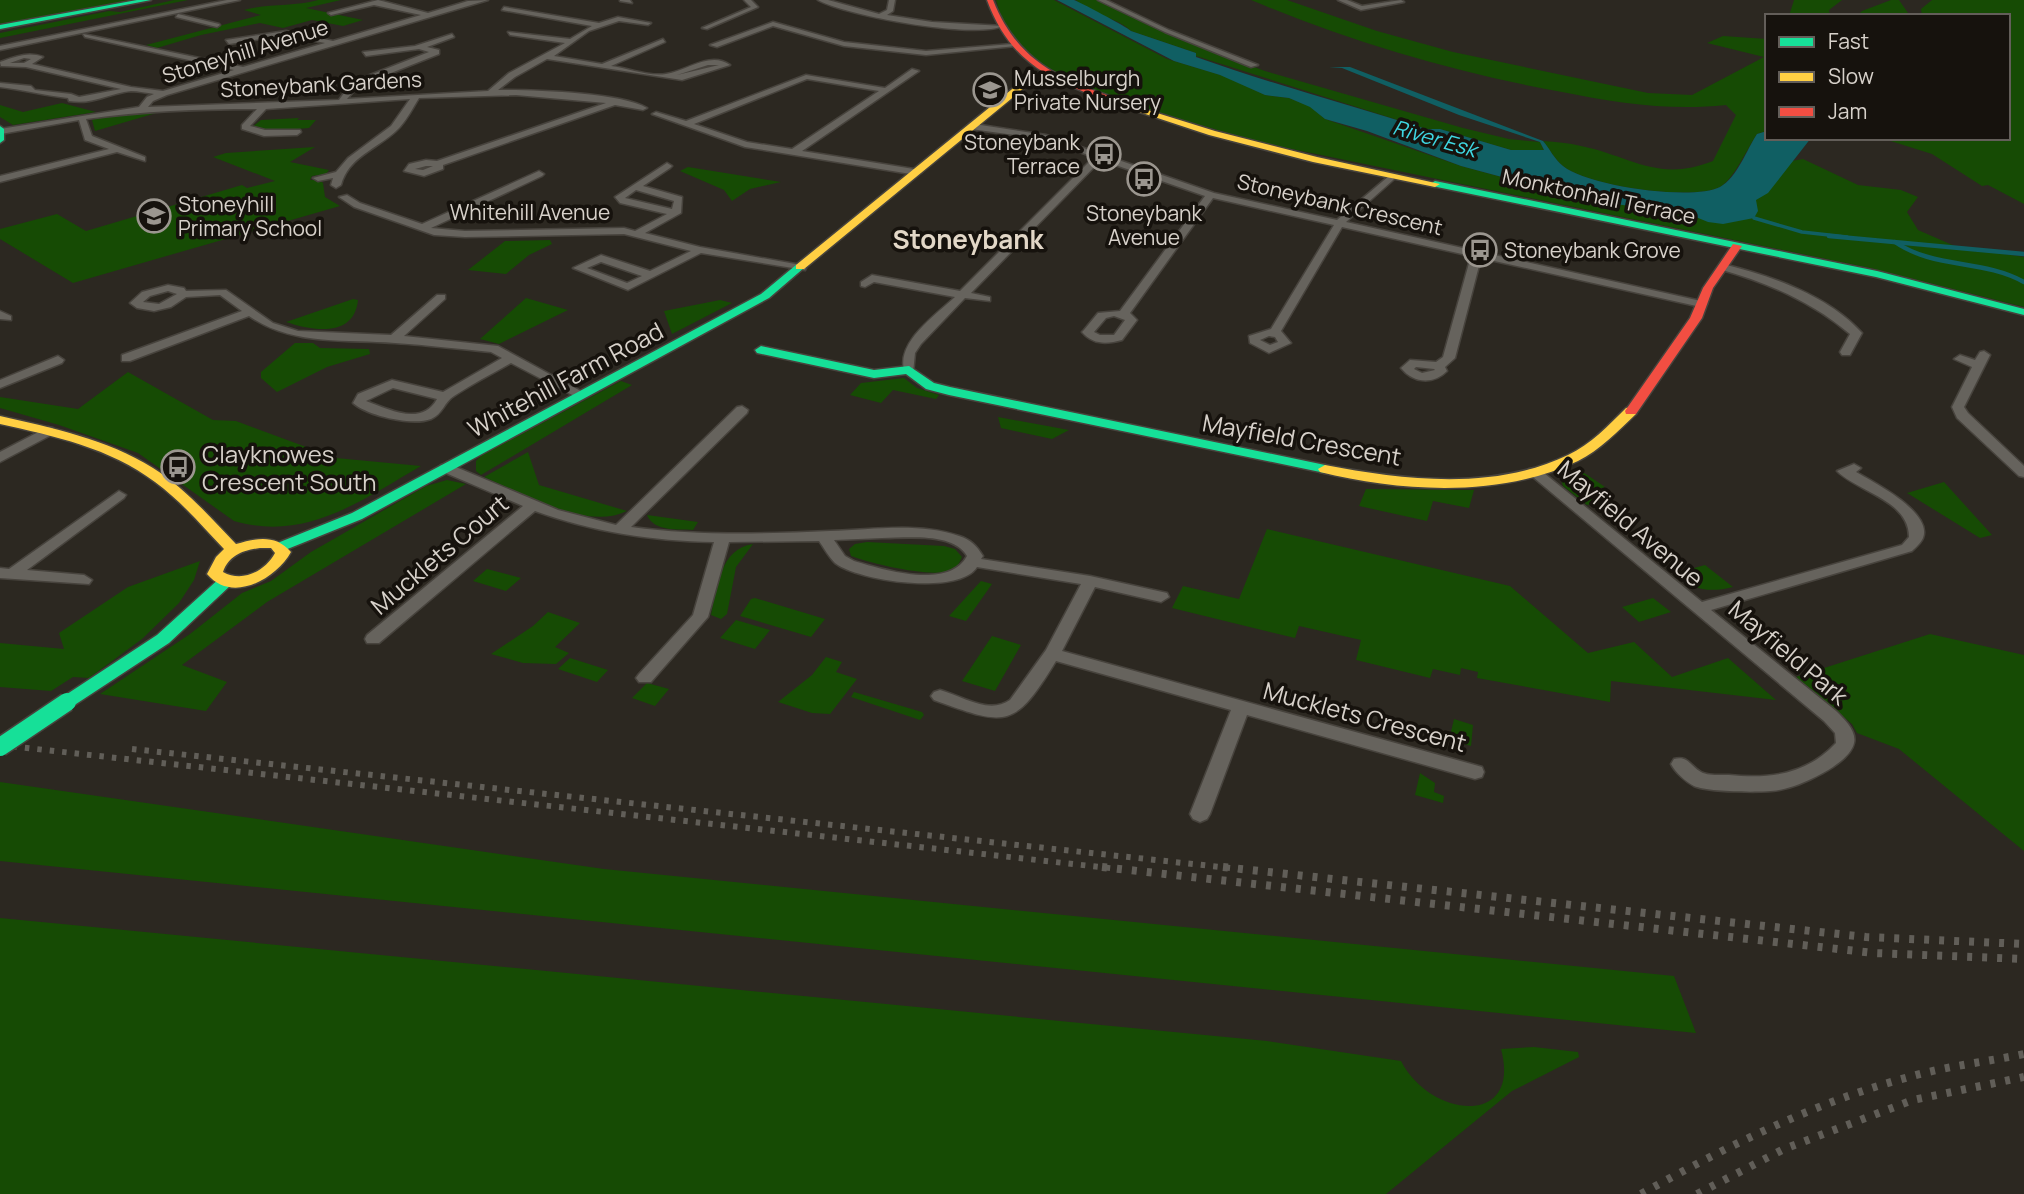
<svg xmlns="http://www.w3.org/2000/svg" width="2024" height="1194" font-family="Manrope,sans-serif">
	<style>
		.green { fill: #164b04 }
		.water { fill: #105f63 }
		.lines { fill: none; stroke-linecap: round; stroke-linejoin: round }
		.stream-far1 { stroke: #105f63; stroke-width: 3.5 }
		.stream { stroke: #105f63; stroke-width: 4.5 }
		.street-casing { stroke: #47433d; stroke-width: 3 }
		.fast-casing { stroke: #47433d; stroke-width: 3 }
		.slow-casing { stroke: #47433d; stroke-width: 3 }
		.jam-casing { stroke: #47433d; stroke-width: 3 }
		.street { fill: #66635d; fill-rule: evenodd }
		.fast { fill: #16e098; fill-rule: evenodd }
		.slow { fill: #ffcf43; fill-rule: evenodd }
		.jam { fill: #f24e42; fill-rule: evenodd }
		.rail-far1 { stroke: #615e58; stroke-width: 6; stroke-dasharray: 4.5 8; stroke-linecap: butt }
		.rail { stroke: #615e58; stroke-width: 8; stroke-dasharray: 5 10; stroke-linecap: butt }
		.fast-bridge-casing { stroke: #47433d; stroke-width: 21; stroke-linecap: butt }
		.fast-bridge { stroke: #16e098; stroke-width: 18 }
		.labels { text-anchor: middle; dominant-baseline: central; stroke-width: 7; stroke-linejoin: round; paint-order: stroke }
		.far-street-label { font-size: 21px; fill: #d7d1ca; stroke: #16120d }
		.far-poi-label { font-size: 21px; fill: #d7d1ca; stroke: #16120d; text-anchor: start }
		.far-water-label { font-size: 21px; font-style: italic; fill: #3fd7e2; stroke: #16120d }
		.street-label { font-size: 24px; fill: #d7d1ca; stroke: #16120d }
		.poi-label { font-size: 24px; fill: #d7d1ca; stroke: #16120d; text-anchor: start }
		.far-district-label { font-size: 26px; font-weight: bold; fill: #e2d7c7; stroke: #16120d }
	</style>
	<rect width="100%" height="100%" fill="#2c2821"/>
	<g class="green">
		<path d="M0 0H132L0 25Z"/>
		<path d="M174 0H188L0 38V33L109 11 120 12Z"/>
		<path d="M318 0H341L306 8 363 20 343 26 312 20 283 28 260 23 201 35 157 48 146 45 261 15 244 10C270 3 293 7 318 0Z"/>
		<path d="M996 0H1054L1167 59 1224 76 1265 95 1289 98 1311 107 1325 119 1461 166 1552 191 1682 209 1780 163 1803 159 1858 185 1901 190 1918 197 1907 212 1918 230 1957 247 2024 257V307L1870 268 1263 143C1200 124 1059 91 1017 43 1007 32 1000 15 996 0Z"/>
		<path d="M1076 0H1098L1222 55 1265 71 1463 128 1509 139 1540 142 1544 151 1511 150 1440 129H1426L1196 56V53L1131 31C1116 16 1090 16 1076 0Z"/>
		<path d="M1251 0H1287L1377 31 1453 52 1648 93 1692 95 1764 57 1707 43 1723 36 1767 39V131L1757 134C1748 147 1734 179 1720 187 1692 201 1587 186 1563 166 1554 159 1550 149 1543 141 1556 142 1569 143 1581 146 1631 156 1658 183 1713 161L1736 115 1726 105C1670 111 1617 103 1562 92 1456 73 1351 42 1251 0Z"/>
		<path d="M1794 0H1842L1829 10 1830 16H1789Z"/>
		<path d="M1891 0H1899L1908 13 1905 16H1857L1862 11Z"/>
		<path d="M1932 0H2024V204L1988 185 1982 186 1932 154 1881 138H2008V16H1922L1921 9Z"/>
		<path d="M62 103 96 112 13 125 0 117V105L23 112Z"/>
		<path d="M163 111 95 131 92 120 101 117Z"/>
		<path d="M299 118 297 120H316L309 128 272 131 252 127 261 120Z"/>
		<path d="M315 147 290 162 329 170 326 174 312 176 310 180H320L323 183 325 197 340 206 73 283 0 239V229L57 214 86 231 242 185 247 188 275 181 213 157 226 153Z"/>
		<path d="M688 167 781 182 750 189 732 201 724 190 680 171Z"/>
		<path d="M550 240 552 244 529 255 506 274 468 270 505 241Z"/>
		<path d="M526 298 568 310 499 344 480 339Z"/>
		<path d="M353 299 358 300C354 338 313 331 286 322Z"/>
		<path d="M720 300 732 303 672 334 664 311Z"/>
		<path d="M295 343H313L320 348 369 349 370 354 327 367 277 392 261 378V372Z"/>
		<path d="M128 372 213 420 236 421 336 458 421 466C362 500 306 542 234 521L138 453 59 425 0 408V397L78 409Z"/>
		<path d="M904 378 917 388 939 395 936 399 893 390 881 403 850 395 861 383Z"/>
		<path d="M621 381 632 385 481 475 476 471V461L482 455Z"/>
		<path d="M998 417 1069 430 1052 439 1001 428Z"/>
		<path d="M528 452 539 485 627 511C587 531 522 494 484 477Z"/>
		<path d="M1577 468 1605 487 1585 493 1597 503 1587 505 1563 486 1560 476Z"/>
		<path d="M447 480 466 484 267 602 182 665 227 682 206 711 100 694 190 634 242 593 271 581 311 552 426 486Z"/>
		<path d="M1944 482 1992 535 1980 538 1907 493Z"/>
		<path d="M1366 489 1474 490 1469 508 1433 501 1427 521 1359 506Z"/>
		<path d="M647 515 698 522 693 530C678 529 654 532 647 515Z"/>
		<path d="M1267 529 1510 586 1588 653 1634 642 1672 677 1728 658 1776 700 1611 681 1610 702 1477 678 1478 672 1461 668 1460 675 1433 669 1430 678 1356 660 1361 640 1299 626 1295 638 1172 608 1183 586 1239 599Z"/>
		<path d="M867 542 944 546 955 549 962 557C959 563 958 567 952 570 934 579 869 563 851 556L849 549 855 544Z"/>
		<path d="M753 544 736 567 727 614 721 619 711 615C717 587 720 549 753 544Z"/>
		<path d="M200 561 194 580 179 603 142 639 89 678 73 677 51 691 0 687V643L64 649 59 633 128 587Z"/>
		<path d="M1705 565 1733 587C1709 593 1693 590 1673 574Z"/>
		<path d="M487 569 521 578 506 591 473 581Z"/>
		<path d="M981 581 992 584 966 621 949 616Z"/>
		<path d="M755 598 825 619 811 637 740 616 751 599Z"/>
		<path d="M1653 598 1671 612 1639 622 1622 607Z"/>
		<path d="M548 612 580 623 555 647 569 653 556 664 523 663 491 654 533 626Z"/>
		<path d="M736 620 770 630 755 649 720 638Z"/>
		<path d="M1930 634 2024 655V851L1899 749 1857 733 1852 724 1796 677Z"/>
		<path d="M992 636 1021 645 995 691 962 681Z"/>
		<path d="M826 657 842 662 836 672 857 679 830 714 812 713 778 702 812 675Z"/>
		<path d="M570 658 608 670 597 682 558 669Z"/>
		<path d="M647 683 669 689 655 706 632 698Z"/>
		<path d="M854 692 922 712 924 715 920 720 851 697Z"/>
		<path d="M1454 719 1473 725 1471 746 1449 740Z"/>
		<path d="M1420 773 1435 783 1434 792 1444 796 1443 803 1415 795Z"/>
		<path d="M0 782 604 869 1674 976 1696 1033 0 861Z"/>
		<path d="M0 918 1267 1041 1401 1061C1431 1119 1522 1127 1501 1049L1534 1047 1578 1052 1579 1057 1512 1091 1386 1194H0Z"/>
	</g>
	<path class="water" d="M1057 0C1062 0 1069 0 1074 0 1078 1 1127 27 1131 31L1196 53V57C1272 84 1350 105 1426 129H1440L1511 150H1544L1540 142 1459 115 1342 68 1329 67H1350L1543 141C1550 149 1554 159 1563 166 1587 186 1692 201 1720 187 1737 178 1747 149 1757 134L1767 131V138H1811L1768 193 1756 200 1758 211 1754 218 1723 224 1708 222 1686 213 1591 201 1461 166 1367 131 1325 119 1310 107 1289 98 1265 95 1220 75 1174 61Z"/>
	<g class="lines">
		<path class="stream-far1" d="M1754 218 1802 232 1847 237"/>
		<g class="stream">
			<path d="M1829 236 2024 254"/>
			<path d="M1895 242C1934 269 1983 259 2024 282"/>
		</g>
		<defs>
			<g id="street">
				<path d="M227 0H240L0 50V46Z"/>
				<path d="M378 0 428 13 468 1 488 0 167 95 153 101 148 107 339 100 352 82 429 52 419 49 366 56 363 52 415 46 452 34 454 37 427 47 439 50V54L358 86 347 99 488 91 509 73 565 43 510 35 508 32 570 39 592 26 502 10 504 7 599 23 618 17 651 23 648 25 619 21 589 31 554 56 602 64 663 39 665 42 611 66C627 68 650 77 666 74 687 71 710 51 730 65L682 80 547 59 515 77 498 90C532 90 619 92 647 108L643 110 615 105 443 165V169L424 176 404 171 409 164 426 160 437 161 606 103 516 95 419 98C412 109 406 122 396 131 377 149 348 157 341 185L336 188 331 185 333 178 318 181 313 178 336 172 348 158 391 126 410 99 266 109 250 126 265 130H300L301 132 297 135 264 136 242 129V125L257 109C199 109 143 111 86 119L92 136 145 157V161L117 152 0 182V176L109 149 85 140 79 120 1 134 0 129 139 107 147 97 154 94C147 93 138 91 131 91 109 93 94 105 69 101L68 98C43 95 24 90 0 87V83L31 86 35 90 71 94 79 97 121 89 26 67 1 66 0 62C15 57 28 51 43 57L32 64 131 87 163 91 234 70 85 37 83 34 243 67 325 43 286 35 229 44 226 40 286 31 333 41 421 15 374 5 331 15 328 13ZM24 58 31 59 24 63H10ZM708 65H719L677 75ZM426 166H433L423 170 415 169Z"/>
				<path d="M630 0 632 3 620 1V0Z"/>
				<path d="M744 0H751L758 7 707 29 702 28 751 7Z"/>
				<path d="M818 0H828L879 14 887 10 889 0H895L893 11 887 15 932 22 1003 26C974 39 847 16 818 0Z"/>
				<path d="M1098 0H1106L1169 30 1258 65 1251 67 1165 32Z"/>
				<path d="M1338 0H1347L1362 6 1401 0 1404 2 1361 10Z"/>
				<path d="M178 14 219 24 220 25 217 27 176 17Z"/>
				<path d="M773 22 844 42 926 51 1012 44 1016 46 926 55 844 46 773 26 717 47 710 45Z"/>
				<path d="M912 69 919 71 802 151 920 170 922 172 917 175 745 147 652 114 656 112 686 121 806 75 885 88ZM807 79 879 91 792 149 747 142 694 124Z"/>
				<path d="M974 124 1046 135 1214 193 1337 220 1389 176 1394 179 1392 181 1346 222 1701 301 1707 304 1701 307 1481 258 1455 358 1445 367 1447 371C1433 385 1413 383 1401 368L1410 360 1436 362 1443 357 1471 256 1342 227 1281 331 1291 343 1269 353 1250 343 1249 336 1271 329 1334 225 1213 198 1130 313 1137 320 1122 340C1107 344 1093 345 1082 332L1084 330 1098 313 1120 311 1205 196 1101 160 971 293 990 297V301L965 298 921 344 915 353 913 373H905C894 343 936 315 955 297L874 282 865 287 861 286V282L872 275 960 291 1094 157 1042 139 971 129V125ZM1114 316 1125 320 1114 335H1100L1094 332 1106 318ZM1269 336 1275 337 1278 342 1270 345 1260 340ZM1416 367 1434 369 1435 370 1422 373 1414 369Z"/>
				<path d="M667 163 672 166 670 168 643 186 682 197 681 213 645 233 700 247 801 265 806 268 805 270 701 253 628 290 573 268 601 255 650 271 691 251 624 234 465 237 434 235 354 207 339 197 347 195 360 203 422 224 539 171 544 174 542 176 431 228 465 231 624 228 635 231 667 214 620 203 615 197ZM636 190 674 201 672 209 625 198ZM601 262 642 276 627 283 587 268Z"/>
				<path d="M1723 264C1771 276 1828 295 1862 333L1850 355H1842L1840 352 1850 334C1811 301 1768 283 1719 269L1718 267Z"/>
				<path d="M168 285 184 288 186 291 226 290 273 323 298 331 391 335 437 295H445V299L404 336 498 346 588 395 582 399 578 398 511 363C492 374 472 384 454 396 444 402 443 414 431 419 412 426 368 416 353 403L358 394 392 380 443 392 502 358 491 352C459 349 427 345 395 343 345 339 292 346 249 316L130 361H122V355L242 311 220 295 186 297 171 307 154 311 137 308 130 303 142 292ZM168 291 177 294 159 304 143 302 150 296ZM393 388 437 399C422 427 388 409 366 401Z"/>
				<path d="M0 311 11 316V320L0 319Z"/>
				<path d="M1984 351 1990 355 1964 407 1968 413 2024 466V477L2019 476 1957 418 1952 407 1972 367 1954 359 1960 355 1975 360 1980 352Z"/>
				<path d="M58 356 64 360 62 363 0 388V380Z"/>
				<path d="M742 406 748 410 747 413 631 527C697 536 763 534 830 531 871 530 919 522 959 536 971 540 976 545 983 556L981 559 1090 576 1167 593 1169 597 1161 602 1095 587 1062 651 1475 765 1482 767 1484 772 1482 777 1475 779 1247 715 1210 814 1207 819 1200 822 1193 819 1190 814 1231 710 1056 661C1014 730 1006 726 934 700L931 696 934 692 940 690C962 696 989 715 1010 700L1046 650 1081 584 977 567C959 596 858 581 835 563 829 557 824 548 819 541L729 542 708 617 651 682H639L636 678 639 674 693 615 714 542C653 541 593 532 535 511L379 643H367L365 639 367 635 523 506 441 471 439 468 441 465H451L558 510 616 525 737 407ZM882 538C907 538 953 532 967 556 949 590 884 570 854 561L845 556 834 540Z"/>
				<path d="M48 427 53 428V434L0 462V452Z"/>
				<path d="M1854 464 1861 468 1856 472C1873 482 1933 512 1923 538 1921 543 1915 548 1912 551L1711 610 1836 711C1844 719 1857 731 1854 743 1850 764 1799 787 1779 790 1763 793 1708 792 1694 786 1686 782 1675 772 1671 764L1674 759C1688 755 1690 766 1701 772 1708 776 1721 775 1729 775 1770 779 1806 775 1836 743L1835 733 1824 721 1527 472 1529 469H1539L1702 602 1902 545 1909 537C1909 500 1858 492 1837 471Z"/>
				<path d="M119 491 126 495 124 498 27 570 84 575 92 580 89 584 0 578V568L9 569Z"/>
			</g>
			<g id="fast">
				<path d="M137 0H151L0 29V25Z"/>
				<path d="M0 126 4 129V140L0 143Z"/>
				<path d="M1435 181 1877 271 2024 309V315L1876 277 1432 186 1430 184Z"/>
				<path d="M796 265 805 267 769 298 362 519 285 550 280 552 273 547 275 544 352 513 761 294Z"/>
				<path d="M761 346 874 370 909 366 934 383 950 387 1325 465 1332 469 1325 473 949 395 926 389 906 374 874 378 757 353 755 350Z"/>
				<path d="M226 576 234 581 231 585 169 643 73 706H61L58 702 61 698 157 635 221 577Z"/>
			</g>
			<g id="slow">
				<path d="M1048 71 1051 75 1034 80 804 269H796V265L1028 76Z"/>
				<path d="M1112 99 1215 131 1317 157 1440 184 1435 187 1313 162 1209 135 1112 103Z"/>
				<path d="M1631 407 1636 408V414C1618 431 1600 450 1578 461 1500 498 1402 492 1320 472L1318 469 1325 465C1404 480 1493 491 1568 455 1590 445 1609 425 1626 408Z"/>
				<path d="M0 416C52 428 107 439 153 468 185 488 210 517 236 544 256 538 276 534 291 552 276 579 232 604 207 574L216 557 224 549C202 526 181 501 155 482 110 448 54 436 0 424ZM260 548H271L275 553C265 571 243 583 223 572 229 555 244 550 260 548Z"/>
			</g>
			<g id="jam">
				<path d="M987 0H993C1017 61 1059 79 1118 99V103C1106 103 1093 96 1082 91 1034 72 1005 49 987 0Z"/>
				<path d="M1733 244 1742 246 1713 288 1702 318 1636 414H1626L1625 411 1690 318 1703 288Z"/>
			</g>
		</defs>
		<use href="#street" class="street-casing"/>
		<use href="#fast" class="fast-casing"/>
		<use href="#slow" class="slow-casing"/>
		<use href="#jam" class="jam-casing"/>
		<use href="#street" class="street"/>
		<use href="#fast" class="fast"/>
		<use href="#slow" class="slow"/>
		<use href="#jam" class="jam"/>
		<g class="rail-far1">
			<path d="M0 745 1118 869"/>
			<path d="M132 749 1239 869"/>
		</g>
		<g class="rail">
			<path d="M1102 867 1874 953 2024 959"/>
			<path d="M1223 867 1866 937 2024 944"/>
			<path d="M1641 1194C1726 1147 1815 1102 1909 1077 1947 1066 1986 1062 2024 1054"/>
			<path d="M1697 1194 1784 1149 1913 1100 2024 1077"/>
		</g>
		<defs>
			<path id="fast-bridge" d="M0 747 67 702"/>
		</defs>
		<use href="#fast-bridge" class="fast-bridge-casing"/>
		<use href="#fast-bridge" class="fast-bridge"/>
	</g>
	<defs>
		<symbol id="school-ring" viewBox="-11 -11 22 22"><circle r="9.5" fill="#16120d" stroke="#9b968f" stroke-width="1.5"/><path d="M0-5L7-2L0 1L-7-2ZM-4 1L0 2.5L4 1V4Q0 6-4 4Z" fill="#9b968f"/></symbol>
		<symbol id="bus-ring" viewBox="-11 -11 22 22"><circle r="9.5" fill="#16120d" stroke="#9b968f" stroke-width="1.5"/><path d="M-5-6H5V4H4V6H2V4H-2V6H-4V4H-5ZM-3.5-4V0h7V-4ZM-3.5 1.2v1.5H-2V1.2ZM2 1.2v1.5H3.5V1.2Z" fill="#9b968f"/></symbol>
	</defs>
	<g fill-rule="evenodd">
		<use href="#school-ring" x="971" y="71" width="38" height="38"/>
		<use href="#bus-ring" x="1085" y="135" width="38" height="38"/>
		<use href="#bus-ring" x="1125" y="160" width="38" height="38"/>
		<use href="#school-ring" x="135" y="197" width="38" height="38"/>
		<use href="#bus-ring" x="1461" y="231" width="38" height="38"/>
		<use href="#bus-ring" x="159" y="448" width="38" height="38"/>
	</g>
	<g class="labels">
		<g class="far-street-label">
			<text transform="translate(245 51) rotate(-17)">Stoneyhill Avenue</text>
			<text transform="translate(321 84) rotate(-3)">Stoneybank Gardens</text>
			<text transform="translate(1599 196) rotate(12)">Monktonhall Terrace</text>
			<text transform="translate(1340 204) rotate(13)">Stoneybank Crescent</text>
			<text x="530" y="212">Whitehill Avenue</text>
		</g>
		<g class="far-poi-label">
			<text x="1014" y="78">Musselburgh<tspan x="1014" dy="24">Private Nursery</tspan></text>
			<text x="1080" y="142" text-anchor="end">Stoneybank<tspan x="1080" dy="24">Terrace</tspan></text>
			<text x="178" y="204">Stoneyhill<tspan x="178" dy="24">Primary School</tspan></text>
			<text x="1144" y="213" text-anchor="middle">Stoneybank<tspan x="1144" dy="24">Avenue</tspan></text>
			<text x="1504" y="250">Stoneybank Grove</text>
		</g>
		<g class="far-water-label">
			<text transform="translate(1435 138) rotate(16)">River Esk</text>
		</g>
		<g class="street-label">
			<text transform="translate(565 379) rotate(-28)">Whitehill Farm Road</text>
			<text transform="translate(1302 439) rotate(10)">Mayfield Crescent</text>
			<text transform="translate(1631 523) rotate(40)">Mayfield Avenue</text>
			<text transform="translate(439 554) rotate(-40)">Mucklets Court</text>
			<text transform="translate(1789 652) rotate(40)">Mayfield Park</text>
			<text transform="translate(1365 716) rotate(15)">Mucklets Crescent</text>
		</g>
		<g class="poi-label">
			<text x="202" y="453">Clayknowes<tspan x="202" dy="28">Crescent South</tspan></text>
		</g>
		<g class="far-district-label">
			<text x="968" y="239">Stoneybank</text>
		</g>
	</g>
	<rect x="1765" y="14" width="245" height="126" fill="#16120d" stroke="#635e59" stroke-width="2"/>
	<rect x="1779" y="37" width="35" height="10" fill="#16e098" stroke="#635e59" stroke-width="2"/>
	<text x="1828" y="49" font-size="21" fill="#d7d1ca">Fast</text>
	<rect x="1779" y="72" width="35" height="10" fill="#ffcf43" stroke="#635e59" stroke-width="2"/>
	<text x="1828" y="84" font-size="21" fill="#d7d1ca">Slow</text>
	<rect x="1779" y="107" width="35" height="10" fill="#f24e42" stroke="#635e59" stroke-width="2"/>
	<text x="1828" y="119" font-size="21" fill="#d7d1ca">Jam</text>
</svg>
